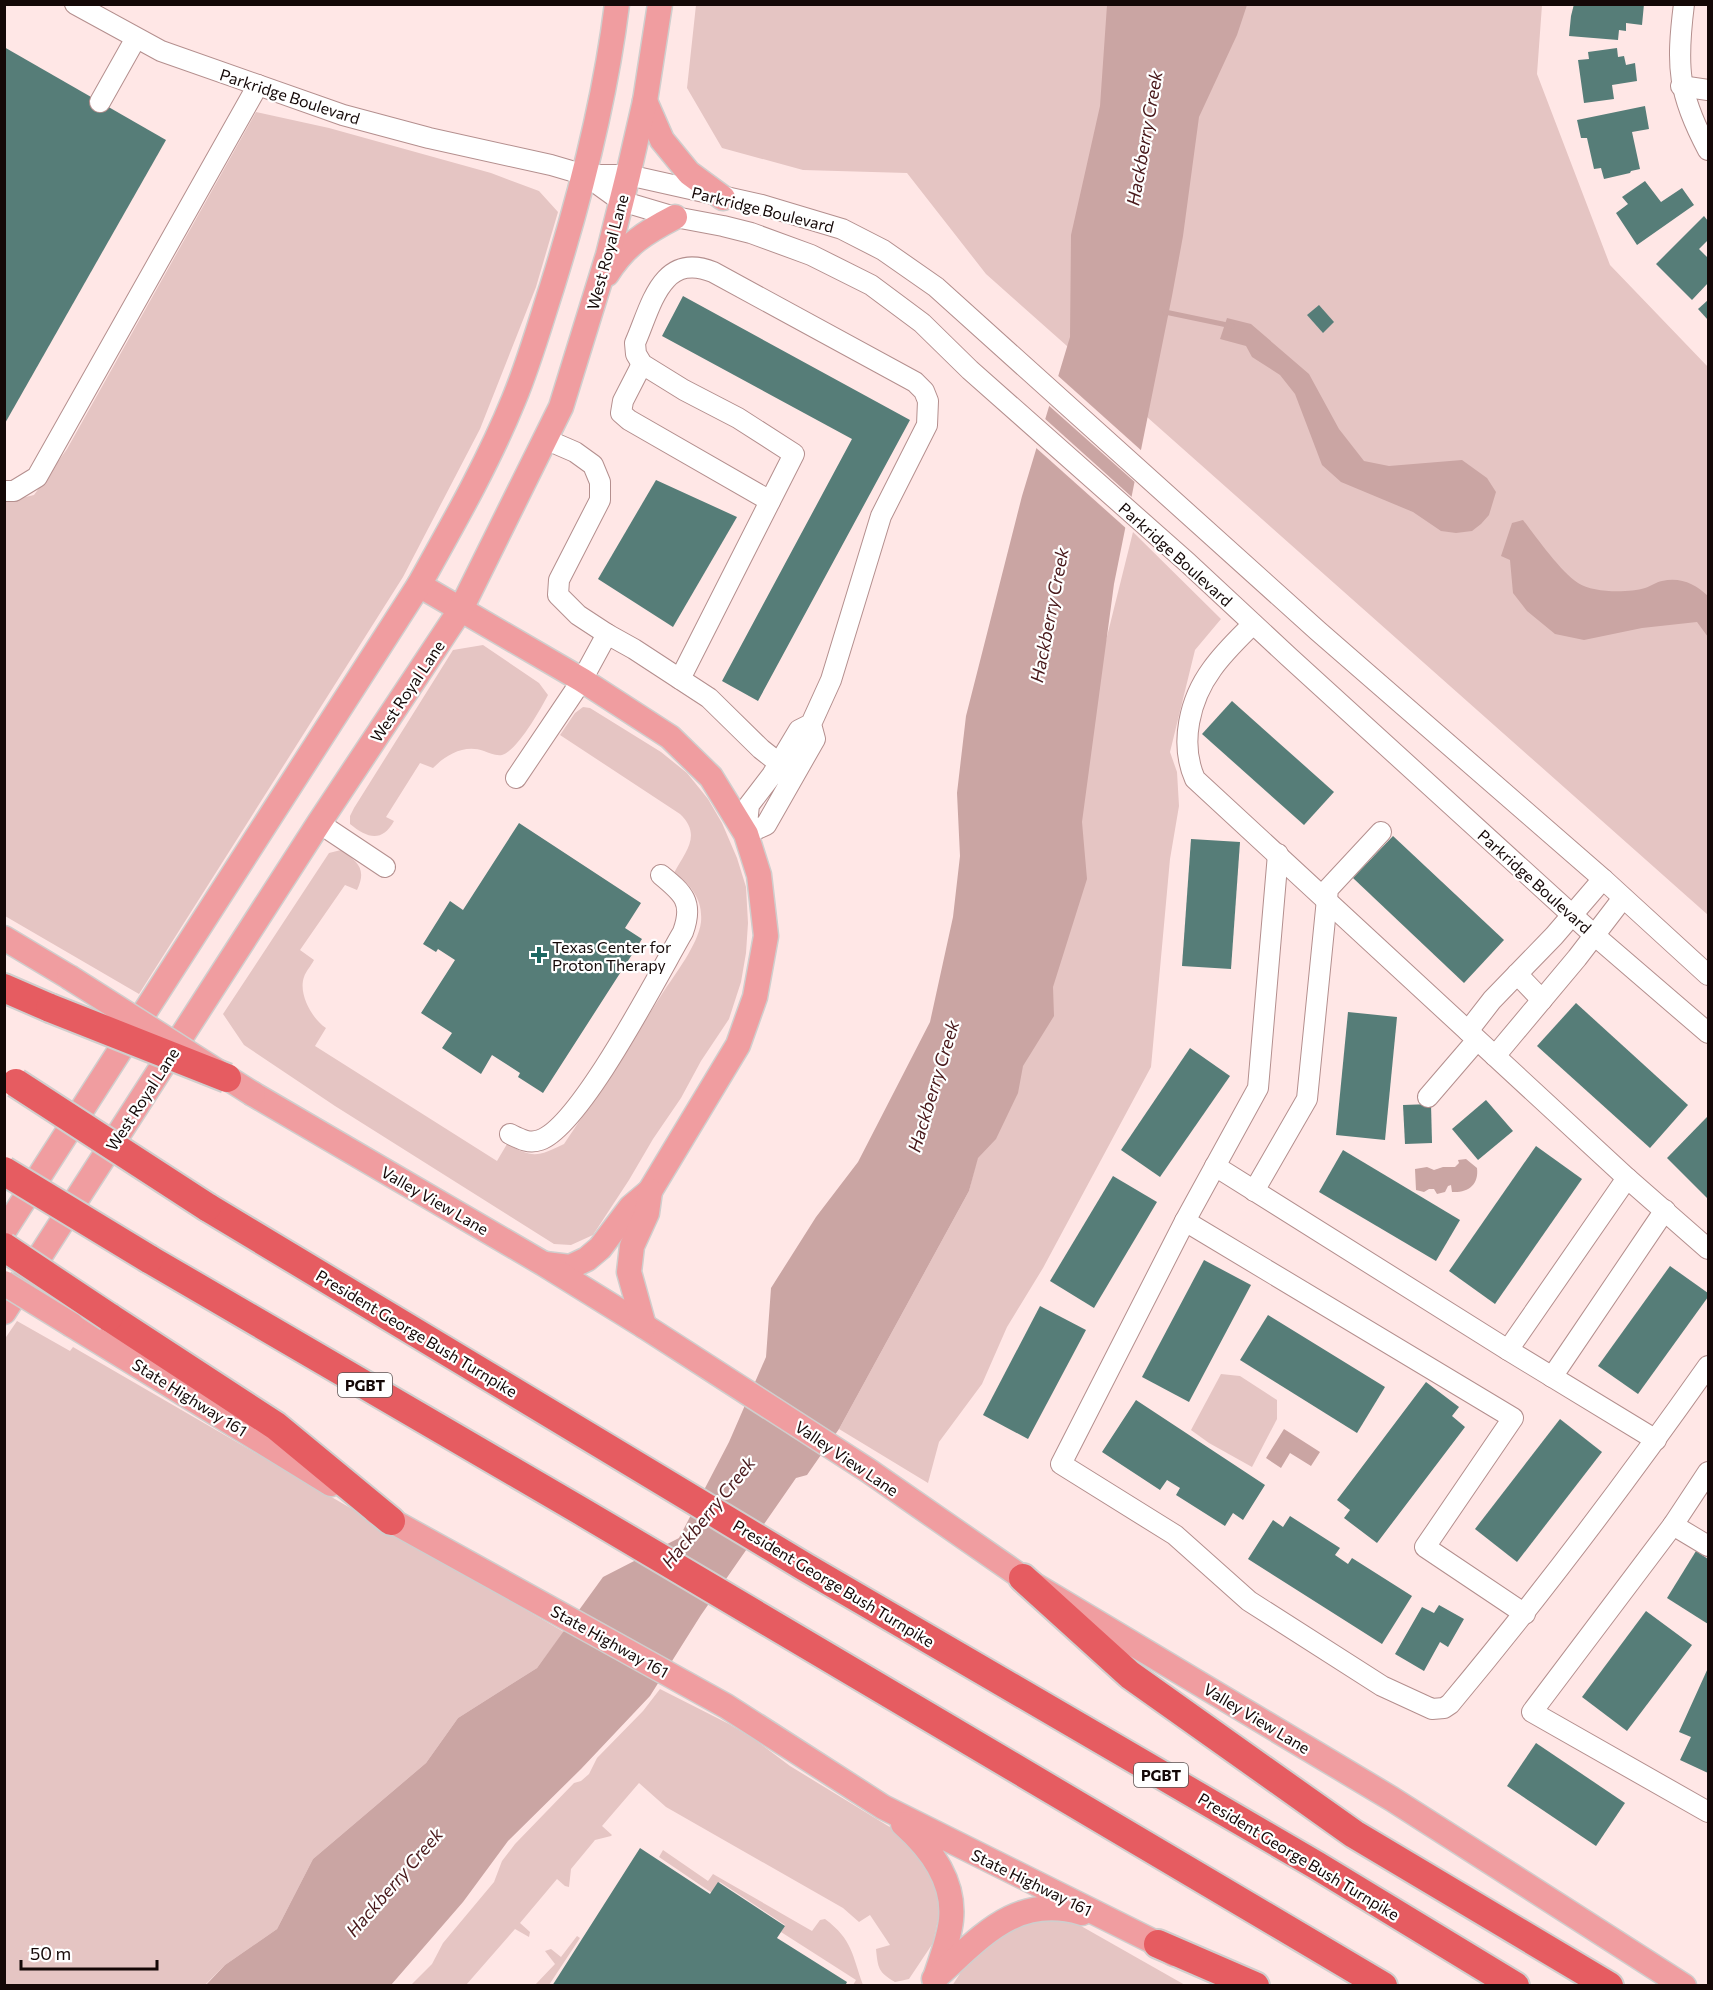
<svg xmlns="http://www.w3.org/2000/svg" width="1713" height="1990" font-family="Commissioner,sans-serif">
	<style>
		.green { fill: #e5c5c3 }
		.water { fill: #caa5a3 }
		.pier { fill: #ffe7e6 }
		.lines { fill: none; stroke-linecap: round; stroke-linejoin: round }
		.stream { stroke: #caa5a3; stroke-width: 5 }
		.building { fill: #567d78 }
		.minor-casing { stroke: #b48f8e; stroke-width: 22 }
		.major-casing { stroke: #d0cecd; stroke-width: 27 }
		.highway-casing { stroke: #d0cecd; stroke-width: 32 }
		.minor { stroke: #fff; stroke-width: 20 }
		.major { stroke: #f09da0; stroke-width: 24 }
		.highway { stroke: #e65c61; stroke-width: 28 }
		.major-bridge-casing { stroke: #d0cecd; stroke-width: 27; stroke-linecap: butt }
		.highway-bridge-casing { stroke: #d0cecd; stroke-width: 32; stroke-linecap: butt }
		.major-bridge { stroke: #f09da0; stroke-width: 24 }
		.highway-bridge { stroke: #e65c61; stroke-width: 28 }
		.poi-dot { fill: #1c6761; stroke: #fff; stroke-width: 2 }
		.labels { text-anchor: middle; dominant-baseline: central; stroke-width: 4.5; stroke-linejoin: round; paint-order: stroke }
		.shield { fill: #fff; stroke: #5a5251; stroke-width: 1.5 }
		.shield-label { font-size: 15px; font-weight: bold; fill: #140807 }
		.street-label { font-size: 16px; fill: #140807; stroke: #fff }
		.poi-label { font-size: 16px; fill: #140807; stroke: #fff; text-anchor: start }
		.water-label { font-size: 18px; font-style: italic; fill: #471719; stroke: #fff }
	</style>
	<rect width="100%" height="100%" fill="#ffe7e6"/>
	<g class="green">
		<path d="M696 5H1542L1537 74 1610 265 1708 367V915L986 274 907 173 803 170 722 148 687 88Z"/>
		<path d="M256 112 329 128 491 173 539 191 558 212 536 287 480 429 403 577 139 994 5 916V502L34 495 67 449Z"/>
		<path d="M1133 532 1221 619 1195 650 1170 752 1177 772 1179 806 1170 859 1151 1067 1043 1268 1007 1327 982 1384 939 1442 928 1483 839 1429 969 1191Z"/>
		<path d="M483 645 539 683 548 695C540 710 518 750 502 755 495 756 490 753 484 751 464 744 446 755 433 768L420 763 386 817 394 821C382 843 367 838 350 824V816L354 808 453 650Z"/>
		<path d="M583 707 590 708 661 752 687 773 708 799 722 823 737 858 746 887 748 923 746 953 741 982 729 1019 701 1061 681 1098 653 1139 629 1180 593 1235 571 1245 554 1244 335 1106 244 1045 223 1014 329 853 341 850C358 862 367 869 357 890L345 885 300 950 314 960C311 966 306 971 304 977 298 994 312 1019 326 1028L315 1046 497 1161 507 1144C532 1158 538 1157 564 1144 597 1095 630 1045 662 994 675 974 698 945 701 922 703 899 691 885 674 873 686 851 702 835 680 814L560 735 575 713Z"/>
		<path d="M17 1321 70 1351 73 1347 564 1632 537 1668 458 1718 426 1763 313 1859 277 1929 225 1965 205 1985H5L4 1340Z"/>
		<path d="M1221 1374 1240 1376 1277 1400V1419L1252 1467 1209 1443 1191 1430Z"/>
		<path d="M660 1689 729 1724 754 1739 790 1766 911 1840 943 1897 933 1943 909 1979 895 1982C878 1972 878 1968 876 1949L890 1945 870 1915 859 1922 843 1908 666 1807 639 1783 602 1826 612 1835 611 1836 595 1840 571 1869 569 1887 565 1886 557 1879 520 1923 530 1932 529 1937 515 1929 466 1985 410 1986 432 1964 443 1943 494 1882 502 1861 515 1844 574 1783 581 1781 589 1774 597 1758 643 1711Z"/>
		<path d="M663 1850 708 1881 713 1874 812 1931 820 1920 825 1919C853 1940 852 1955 863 1985H853L856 1980 781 1932 785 1925 720 1882 712 1893 659 1857Z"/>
		<path d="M1028 1917 1074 1922 1185 1985 952 1986 973 1953Z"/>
		<path d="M577 1936 580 1938 549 1985H535L555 1964 545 1951 551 1949 561 1957Z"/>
	</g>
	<g class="water">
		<path d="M1107 5H1247L1237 35 1199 117 1183 236 1172 296 1114 584 1082 822 1087 879 1053 987 1054 1016 1023 1066 1018 1093 996 1139 978 1158 969 1191 839 1429 807 1475 796 1478 701 1615 650 1696 581 1769 508 1841 463 1902 391 1985 205 1986 225 1965 277 1929 313 1859 426 1763 458 1718 537 1668 603 1577 679 1538 729 1442 766 1357 771 1288 816 1217 858 1162 930 1022 953 917 960 856 957 793 966 716 1022 496 1070 337 1071 235 1100 106Z"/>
		<path d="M1227 318 1251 324 1309 374 1339 429 1364 461 1389 466 1462 460 1487 478 1496 492 1489 515 1481 524 1472 531 1456 533 1441 531 1413 512 1341 482 1322 465 1295 394 1280 375 1252 357 1246 346 1220 339Z"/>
		<path d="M1523 520C1537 538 1560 571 1578 583 1593 593 1628 593 1645 588 1651 586 1656 582 1662 581 1681 577 1695 584 1708 596V637L1697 622 1642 628 1584 640 1555 634 1527 611 1513 593 1510 560 1501 556 1512 523Z"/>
		<path d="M1466 1159 1477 1168C1479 1185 1468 1193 1452 1192L1451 1185 1448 1186 1445 1192 1437 1194 1434 1189H1429L1424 1192 1416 1190 1415 1169 1427 1167 1434 1170 1443 1167H1455L1459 1163 1458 1160Z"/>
		<path d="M1284 1429 1320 1452 1311 1466 1290 1453 1281 1468 1266 1458Z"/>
	</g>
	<g class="pier">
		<path d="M1056 374 1143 452 1137 484 1047 404Z"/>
		<path d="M1043 417 1134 499 1128 530 1034 446Z"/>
	</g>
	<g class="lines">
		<path class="stream" d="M1165 312 1232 326"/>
	</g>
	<g class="building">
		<path d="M1574 4H1644L1642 25 1626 23V31L1619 30 1618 40 1569 36 1571 16Z"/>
		<path d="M4 47 166 140 4 425Z"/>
		<path d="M1617 48 1618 57 1624 56 1626 65 1635 63 1637 81 1612 85 1614 99 1584 103 1578 60 1589 59 1588 52Z"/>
		<path d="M1645 106 1649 129 1632 132 1640 169 1631 171 1630 173 1604 179 1601 168 1594 169 1587 138H1581L1577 120Z"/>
		<path d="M1645 181 1661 202 1682 188 1694 205 1637 245 1616 213 1628 204 1622 197Z"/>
		<path d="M1704 216 1708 221V240L1699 249 1708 258V283L1692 300 1656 264Z"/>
		<path d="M683 296 910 420 758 701 722 681 852 439 662 336Z"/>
		<path d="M1708 300V320L1698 309Z"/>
		<path d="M1319 305 1334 322 1323 333 1307 315Z"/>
		<path d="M656 480 737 517 673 627 598 579Z"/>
		<path d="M1232 701 1334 792 1304 825 1202 734Z"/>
		<path d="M519 823 641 903 625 928 642 939 543 1093 518 1077 520 1073 492 1055 481 1074 442 1048 452 1033 421 1013 455 960 438 949 436 952 423 944 450 901 463 910Z"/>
		<path d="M1393 836 1504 940 1464 983 1353 878Z"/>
		<path d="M1191 839 1240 842 1231 969 1182 966Z"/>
		<path d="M1576 1003 1688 1105 1650 1148 1537 1046Z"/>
		<path d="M1348 1012 1397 1017 1385 1140 1336 1135Z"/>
		<path d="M1190 1048 1230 1076 1160 1177 1121 1150Z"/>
		<path d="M1486 1100 1513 1131 1478 1160 1452 1129Z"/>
		<path d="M1431 1104 1432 1143 1405 1144 1403 1105Z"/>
		<path d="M1707 1117 1708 1119V1199L1667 1158Z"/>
		<path d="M1536 1146 1582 1179 1495 1304 1449 1271Z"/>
		<path d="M1343 1150 1460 1220 1436 1261 1319 1192Z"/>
		<path d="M1113 1176 1157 1202 1094 1308 1050 1281Z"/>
		<path d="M1204 1260 1251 1285 1189 1402 1142 1377Z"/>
		<path d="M1670 1266 1708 1293V1297L1638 1394 1598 1366Z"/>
		<path d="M1040 1306 1086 1330 1028 1439 983 1415Z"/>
		<path d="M1268 1315 1385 1387 1357 1433 1240 1360Z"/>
		<path d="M1426 1382 1459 1407 1452 1416 1465 1427 1377 1543 1344 1518 1350 1510 1337 1500Z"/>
		<path d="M1136 1400 1265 1485 1243 1520 1233 1513 1225 1526 1176 1495 1180 1488 1167 1480 1160 1490 1102 1452Z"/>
		<path d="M1560 1419 1602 1452 1517 1562 1475 1529Z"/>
		<path d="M1290 1516 1340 1548 1335 1555 1348 1564 1352 1558 1412 1596 1382 1644 1248 1559 1273 1520 1283 1527Z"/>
		<path d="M1696 1551 1708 1559V1624L1667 1598Z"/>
		<path d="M1439 1605 1464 1619 1448 1647 1440 1642 1424 1671 1395 1654 1422 1607 1434 1613Z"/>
		<path d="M1646 1611 1692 1645 1627 1731 1582 1697Z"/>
		<path d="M1708 1668V1773L1680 1760 1691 1737 1679 1732Z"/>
		<path d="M1536 1743 1625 1803 1596 1846 1507 1786Z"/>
		<path d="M640 1848 710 1894 718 1882 785 1926 777 1938 847 1982 845 1986H552Z"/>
	</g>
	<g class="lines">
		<defs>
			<g id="minor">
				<path d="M75 4 161 51 343 115 429 138 551 165 585 175H628L762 205 842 229 883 250 936 287 1318 631 1603 879 1708 975"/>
				<path d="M1684 4C1676 67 1678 94 1708 150"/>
				<path d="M1681 86 1708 90"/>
				<path d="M100 102 136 38"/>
				<path d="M585 175 621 201 675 217 723 226 751 233 811 255 871 285 922 323 970 370 1188 563 1289 657 1593 934 1708 1033"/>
				<path d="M642 364 623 401 621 413 629 420 770 501"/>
				<path d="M545 439 575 452 593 465 600 482V500L559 580 558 595 578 615 607 634"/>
				<path d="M4 491H14L37 477 258 85"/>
				<path d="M1253 624C1239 638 1224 652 1212 669 1190 699 1179 743 1195 779L1627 1178 1708 1249"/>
				<path d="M680 679 794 454 738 418 684 390 642 364 636 354 635 343C651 307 661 251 713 272L915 382 924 391 928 401 927 425 881 516 831 680 811 724 815 739 766 825 746 834 749 805 772 775 799 730 811 724"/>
				<path d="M516 778 582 680 607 634 634 649 709 698 761 749 789 771"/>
				<path d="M319 823 385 867"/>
				<path d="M1278 854 1258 1088 1185 1221 1061 1464 1175 1535 1249 1601 1382 1686 1432 1709 1444 1708 1450 1704C1541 1595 1626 1482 1708 1366"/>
				<path d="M1517 974 1542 1000"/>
				<path d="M1468 1031 1492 1000 1554 936 1603 879"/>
				<path d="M1495 1056 1577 958 1623 898"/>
				<path d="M1428 1097 1477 1040"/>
				<path d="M510 1134C520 1139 529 1144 540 1140 581 1126 659 973 683 932 694 902 683 893 661 875"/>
				<path d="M1215 1166 1508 1350 1656 1440"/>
				<path d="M1254 1191 1307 1099 1328 889 1381 832"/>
				<path d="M1185 1221 1513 1418 1425 1547 1525 1614"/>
				<path d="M1508 1350 1627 1178"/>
				<path d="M1552 1377 1665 1210"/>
				<path d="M1708 1472 1673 1525 1532 1712 1708 1812"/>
				<path d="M1673 1525 1708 1546"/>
			</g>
			<g id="major">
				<path d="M645 101 662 140 689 173 723 198"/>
				<path d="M607 274C625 245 646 232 675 217"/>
				<path d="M419 585 582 680 670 737 711 777 746 834 759 875 766 936 755 997 738 1045 650 1191 631 1207 600 1248 587 1259 570 1267 545 1264"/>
				<path d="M4 938 69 977"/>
				<path d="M253 1094 544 1264 644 1326 869 1471 1023 1578 1392 1799 1684 1986"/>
				<path d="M4 1231 419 585C453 524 488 463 514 399 529 363 540 324 552 287 581 194 605 101 617 4"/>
				<path d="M4 1312 319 823 461 609 561 407 608 255 628 175 645 101 660 4"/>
				<path d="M72 1325 331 1484"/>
				<path d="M644 1326 629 1272 632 1246 647 1213 650 1191"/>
				<path d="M376 1512 726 1706 883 1807 1158 1944 1174 1954"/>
				<path d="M903 1824C930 1848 955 1881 951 1920 949 1940 941 1959 935 1978"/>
				<path d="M934 1979C979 1940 1014 1893 1082 1913"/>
			</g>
			<g id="highway">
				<path d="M4 988 50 1008"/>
				<path d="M207 1207 805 1567 1316 1865 1515 1986"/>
				<path d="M149 1259 581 1511 1383 1986"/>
				<path d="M109 1317 276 1426 391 1521"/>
				<path d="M1023 1578 1130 1675 1354 1834 1609 1986"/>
				<path d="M1158 1944 1255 1986"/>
			</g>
		</defs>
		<use href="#minor" class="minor-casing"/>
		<use href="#major" class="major-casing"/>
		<use href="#highway" class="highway-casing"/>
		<use href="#minor" class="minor"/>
		<use href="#major" class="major"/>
		<use href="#highway" class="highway"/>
		<defs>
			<g id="major-bridge">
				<path d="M69 977 253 1094"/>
				<path d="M4 1283 72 1325"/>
			</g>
			<g id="highway-bridge">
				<path d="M50 1008 227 1078"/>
				<path d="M16 1083 207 1207"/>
				<path d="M4 1171 149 1259"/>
				<path d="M4 1247 109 1317"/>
			</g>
		</defs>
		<use href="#major-bridge" class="major-bridge-casing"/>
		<use href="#highway-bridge" class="highway-bridge-casing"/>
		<use href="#major-bridge" class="major-bridge"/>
		<use href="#highway-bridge" class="highway-bridge"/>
	</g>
	<path class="poi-dot" d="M536 946h6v6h6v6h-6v6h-6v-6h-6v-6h6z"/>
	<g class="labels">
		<g class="shield">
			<rect x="338" y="1373" width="54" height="24" rx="4.5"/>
			<rect x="1134" y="1763" width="54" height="24" rx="4.5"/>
		</g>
		<g class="shield-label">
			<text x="365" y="1385">PGBT</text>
			<text x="1161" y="1775">PGBT</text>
		</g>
		<g class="street-label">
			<text transform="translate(290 96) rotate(18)">Parkridge Boulevard</text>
			<text transform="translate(763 209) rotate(14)">Parkridge Boulevard</text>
			<text transform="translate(607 252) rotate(-75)">West Royal Lane</text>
			<text transform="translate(1176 554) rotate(42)">Parkridge Boulevard</text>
			<text transform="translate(407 691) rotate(-56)">West Royal Lane</text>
			<text transform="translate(1535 881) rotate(42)">Parkridge Boulevard</text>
			<text transform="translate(142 1099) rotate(-57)">West Royal Lane</text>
			<text transform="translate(435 1200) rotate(30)">Valley View Lane</text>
			<text transform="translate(417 1333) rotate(31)">President George Bush Turnpike</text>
			<text transform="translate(190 1397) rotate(32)">State Highway 161</text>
			<text transform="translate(847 1458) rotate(34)">Valley View Lane</text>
			<text transform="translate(834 1583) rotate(31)">President George Bush Turnpike</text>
			<text transform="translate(610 1641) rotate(29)">State Highway 161</text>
			<text transform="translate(1257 1718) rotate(31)">Valley View Lane</text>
			<text transform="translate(1299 1856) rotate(31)">President George Bush Turnpike</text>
			<text transform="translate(1032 1882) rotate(26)">State Highway 161</text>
		</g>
		<g class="poi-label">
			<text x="552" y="946">Texas Center for<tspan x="552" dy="18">Proton Therapy</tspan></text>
		</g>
		<g class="water-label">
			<text transform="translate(1144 138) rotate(-80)">Hackberry Creek</text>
			<text transform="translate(1049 615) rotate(-79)">Hackberry Creek</text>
			<text transform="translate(933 1086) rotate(-73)">Hackberry Creek</text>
			<text transform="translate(708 1512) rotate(-51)">Hackberry Creek</text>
			<text transform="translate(394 1882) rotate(-49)">Hackberry Creek</text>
		</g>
	</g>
	<rect width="1713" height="1990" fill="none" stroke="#140807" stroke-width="12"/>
	<path d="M21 1960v9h136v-9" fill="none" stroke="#140807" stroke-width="3"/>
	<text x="30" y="1960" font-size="18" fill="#140807" stroke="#ffffff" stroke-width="4.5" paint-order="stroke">50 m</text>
</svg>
